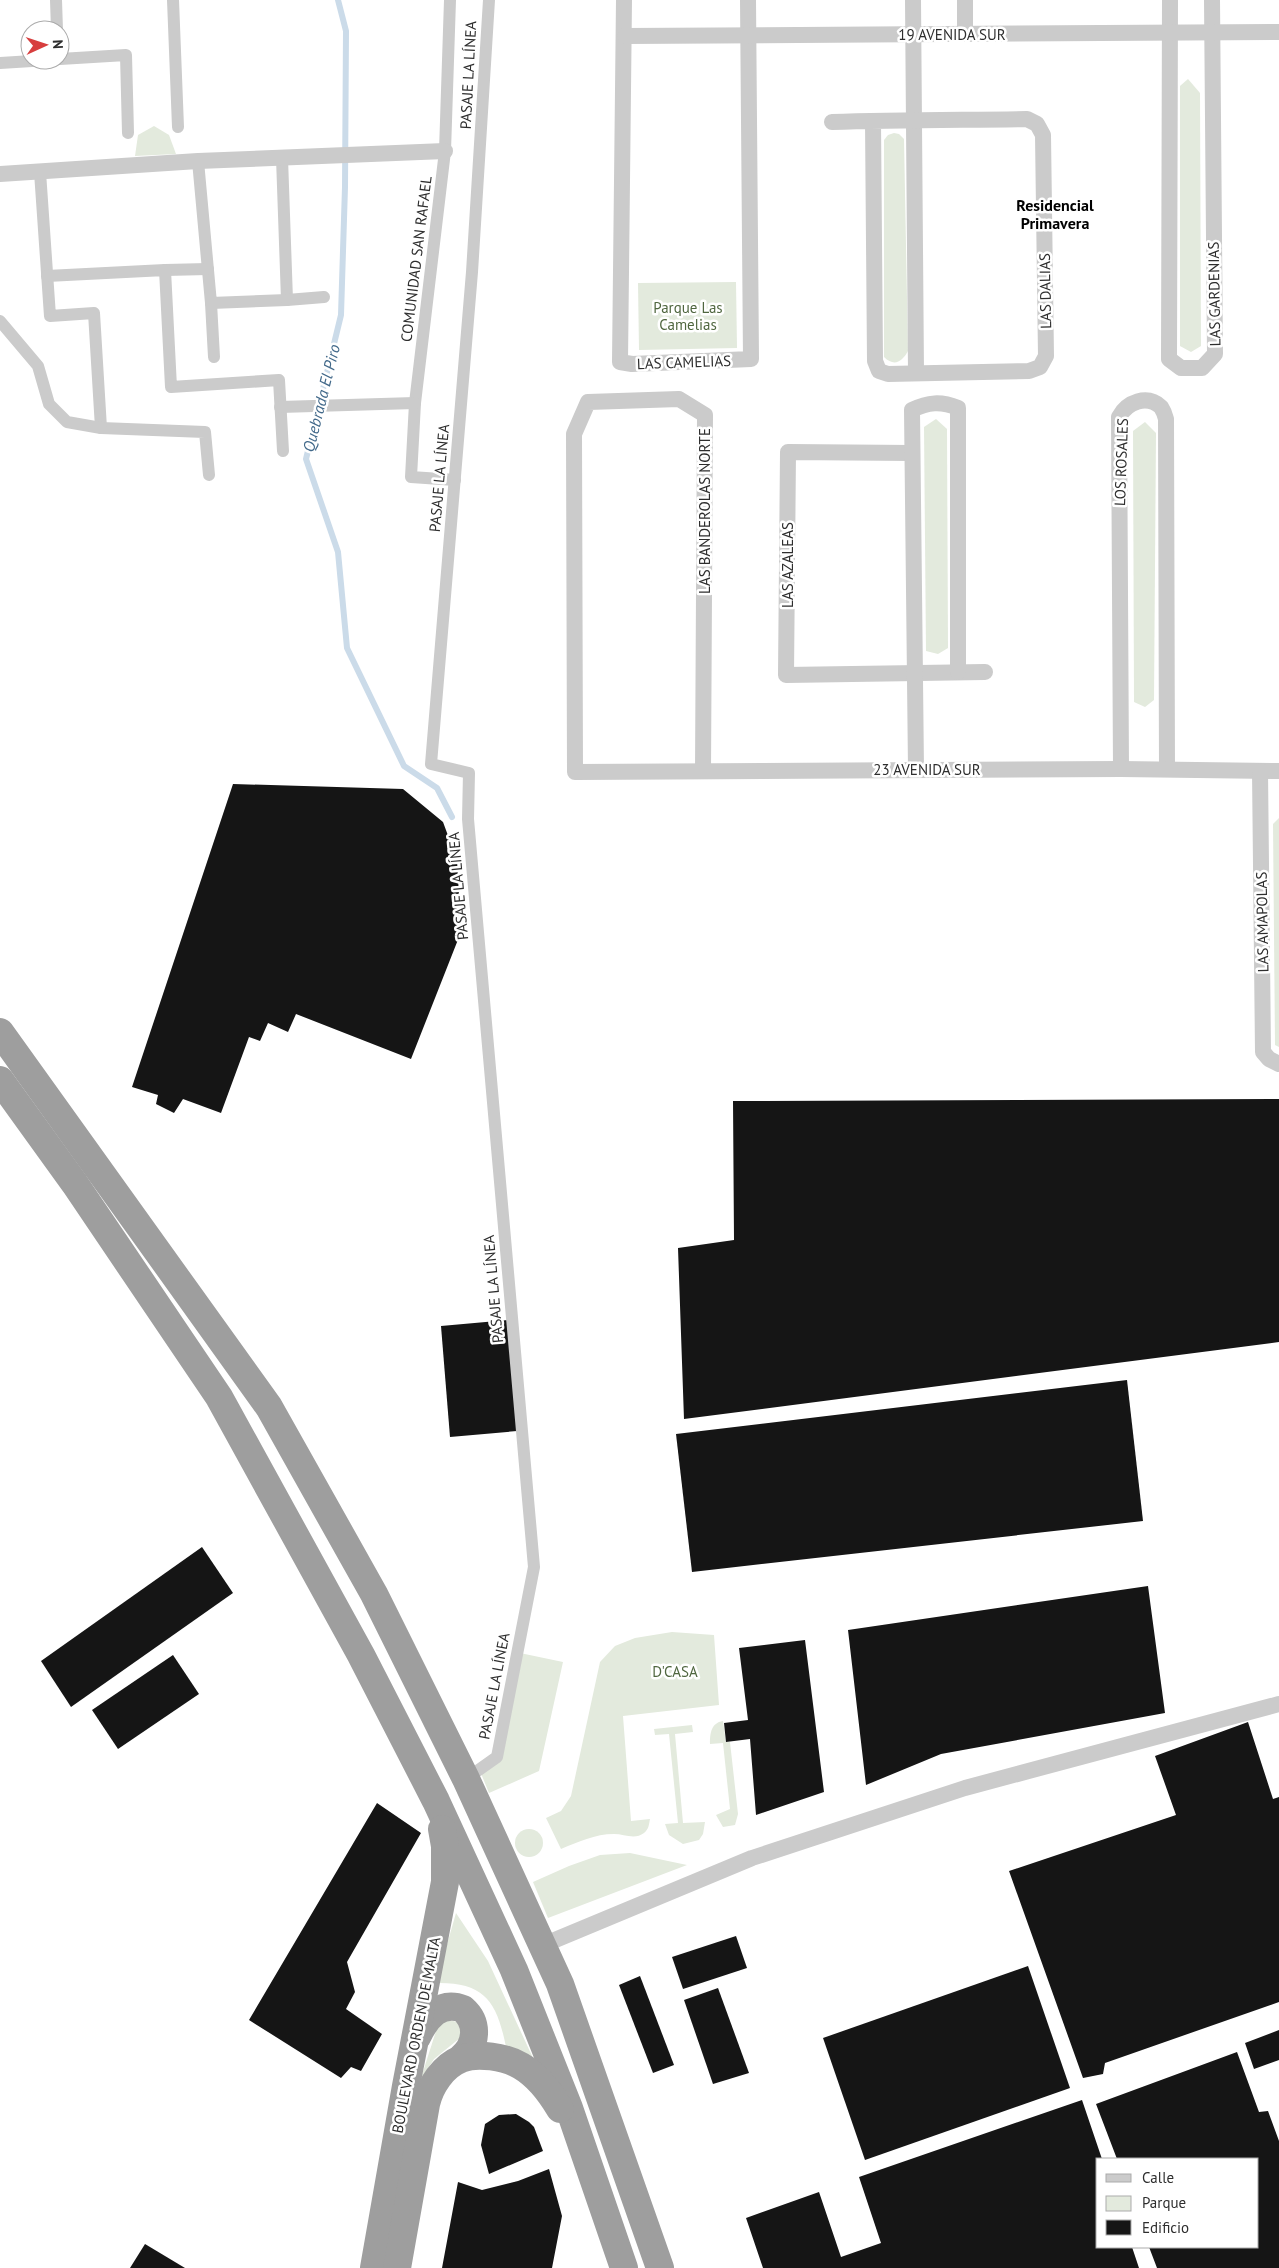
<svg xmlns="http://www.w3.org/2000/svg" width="1279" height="2268" font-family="'PT Sans',sans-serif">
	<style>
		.green { fill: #e3eadd }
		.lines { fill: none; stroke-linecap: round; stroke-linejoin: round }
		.stream { stroke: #cbdbe9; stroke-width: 6 }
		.building { fill: #151515 }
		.pedestrian { stroke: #cbcbcb; stroke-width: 12 }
		.minor { stroke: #cbcbcb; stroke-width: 16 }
		.trunk { stroke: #9e9e9e; stroke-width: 28 }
		.labels { text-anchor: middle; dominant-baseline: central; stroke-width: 5; stroke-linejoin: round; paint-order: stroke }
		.street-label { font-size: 15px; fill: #2e2e2e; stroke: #fff }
		.park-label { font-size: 15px; fill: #4f663f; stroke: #fff }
		.neighbourhood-label { font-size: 16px; font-weight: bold; fill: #000; stroke: #fff }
		.water-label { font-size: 16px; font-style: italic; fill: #42698a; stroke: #fff }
	</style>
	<rect width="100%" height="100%" fill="#fff"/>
	<g class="green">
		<path d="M1188 79 1200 93 1201 346 1191 352 1180 346V86Z"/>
		<path d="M154 126 169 135 176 154 135 156 138 135Z"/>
		<path d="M894 133 899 134 904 139 908 351C902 362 894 367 884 357V140L888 135Z"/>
		<path d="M736 282 737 348 639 350 638 283Z"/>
		<path d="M936 419 947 429 948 648 938 654 926 651 924 427Z"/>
		<path d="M1145 422 1156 433 1154 700 1145 707 1134 702 1133 431Z"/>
		<path d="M1279 818V1047L1275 1045 1273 824Z"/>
		<path d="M672 1632 714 1635 719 1705 623 1716 631 1821 650 1819C649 1824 649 1829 644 1833 635 1840 624 1834 614 1834 595 1834 578 1842 561 1849L546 1818 561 1811 571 1796 600 1662 615 1646 635 1638Z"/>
		<path d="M520 1653 563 1662 539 1771 489 1793 480 1771 500 1759Z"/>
		<path d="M723 1721 726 1742H730L738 1814 735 1825 723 1827 716 1815 730 1809 723 1743 710 1744C710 1733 711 1723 723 1721Z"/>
		<path d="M692 1725 693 1732 675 1734 683 1823 705 1822 703 1834 699 1840 683 1844 669 1835 665 1824 678 1823 669 1734 655 1735 654 1729Z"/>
		<circle cx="529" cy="1843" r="14"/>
		<path d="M630 1853 687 1865 548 1918 533 1882 569 1866 600 1855Z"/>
		<path d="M456 1913 488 1961 533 2058 506 2047C497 2002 485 1982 436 1983Z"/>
		<path d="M449 2020 457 2022 460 2028V2038L434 2059 420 2081 437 2028 441 2023Z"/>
	</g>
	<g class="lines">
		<path class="stream" d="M338 0 346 31 345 187 341 315 306 459 338 552 347 648 404 766 437 788 452 817"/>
	</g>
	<g class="building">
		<path d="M233 784 403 789 443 822 457 860 461 932 411 1059 296 1014 288 1032 268 1023 260 1041 249 1037 221 1113 183 1099 174 1113 156 1104 158 1095 132 1087Z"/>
		<path d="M1279 1099V1342L684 1419 678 1248 734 1240 733 1101Z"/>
		<path d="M508 1320 517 1431 450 1437 441 1326Z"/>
		<path d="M1127 1380 1143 1521 692 1572 676 1434Z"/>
		<path d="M202 1547 233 1593 71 1707 41 1661Z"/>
		<path d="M1148 1586 1165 1713 941 1754 866 1785 848 1630Z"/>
		<path d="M805 1640 824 1792 756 1815 750 1739 726 1742 724 1723 748 1720 739 1648Z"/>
		<path d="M173 1655 199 1694 118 1749 92 1710Z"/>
		<path d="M1248 1722 1273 1799 1279 1797V2002L1105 2063 1103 2074 1083 2078 1009 1871 1176 1815 1155 1756Z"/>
		<path d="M377 1803 421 1833 347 1962 355 1992 346 2009 382 2034 361 2071 351 2067 341 2078 249 2020Z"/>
		<path d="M736 1936 747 1968 683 1989 672 1957Z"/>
		<path d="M1028 1966 1070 2088 865 2160 823 2038Z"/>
		<path d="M640 1976 674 2065 653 2073 619 1985Z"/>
		<path d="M718 1988 749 2073 713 2084 684 2000Z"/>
		<path d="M1279 2030V2060L1254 2069 1245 2043Z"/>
		<path d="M1237 2052 1259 2112 1268 2111 1279 2141V2268H1157L1149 2247H1258V2159H1117L1096 2104Z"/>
		<path d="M1082 2100 1102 2159H1098V2247H1132L1139 2268H763L746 2218 819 2192 841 2257 881 2243 859 2177Z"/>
		<path d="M516 2114 529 2122 534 2127 543 2151 489 2174 481 2145 485 2124 499 2115Z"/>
		<path d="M549 2169 562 2216 552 2268H442L458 2182 482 2190 518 2181Z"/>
		<path d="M145 2244 185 2268H130Z"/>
	</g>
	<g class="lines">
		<g class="pedestrian">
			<path d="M56 0 57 30"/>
			<path d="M173 0 178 127"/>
			<path d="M450 0 445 151 415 403 411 477 455 480"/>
			<path d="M60 59 126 55 128 133"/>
			<path d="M0 63 48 60"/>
			<path d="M198 161 211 303 287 300 282 158"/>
			<path d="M40 172 50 316 94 313 101 428 205 432 209 475"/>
			<path d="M165 270 208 269"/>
			<path d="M47 276 165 270 171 387 279 380 283 451"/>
			<path d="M287 300 324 297"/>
			<path d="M211 303 214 357"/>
			<path d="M0 321 38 366 49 404 67 422 101 428"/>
			<path d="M280 407 415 403"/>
			<path d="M466 1779 497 1757 534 1567 468 819 469 773 431 764 472 272 489 0"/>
		</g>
		<g class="minor">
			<path d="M624 0 620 362 632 364 751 359 748 0"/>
			<path d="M913 0 916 373"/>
			<path d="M965 0V34"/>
			<path d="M1170 0 1169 359 1181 368H1202L1215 354 1212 0"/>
			<path d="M625 36 1279 32"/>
			<path d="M832 122C897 120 962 120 1027 119L1037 124 1043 135 1046 356 1040 367 1029 371 888 374 879 371 875 361 873 121"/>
			<path d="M0 174 198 161 445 151"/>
			<path d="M912 453 788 452 786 675 985 672"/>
			<path d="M916 769 912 410C928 402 941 401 958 408V672"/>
			<path d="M1121 769 1119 417C1127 402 1147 394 1161 407 1163 410 1165 415 1166 419L1167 769"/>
			<path d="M703 771 705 415 679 399 588 402 574 434 575 772 1121 769 1279 771"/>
			<path d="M1260 771 1263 1052 1269 1059 1279 1064"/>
			<path d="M543 1945 752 1858 965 1788 1279 1704"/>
		</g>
		<g class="trunk">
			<path d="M0 1032 269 1407 374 1594 466 1779 560 1984 660 2268"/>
			<path d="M0 1080 75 1184 219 1397 361 1655 436 1801 514 1970 569 2108 624 2268"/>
			<path d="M417 2037C426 2018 440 2000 463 2009 479 2023 477 2045 461 2058"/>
			<path d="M374 2268 406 2086 445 1882V1846L442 1829"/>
			<path d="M397 2268 426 2104C430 2086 443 2066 461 2059 477 2052 506 2057 521 2066 538 2076 550 2092 560 2109"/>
		</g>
	</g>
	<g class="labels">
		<g class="street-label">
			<text x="952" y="34">19 AVENIDA SUR</text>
			<text transform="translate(468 75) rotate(-87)">PASAJE LA LÍNEA</text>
			<text transform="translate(416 259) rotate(-83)">COMUNIDAD SAN RAFAEL</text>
			<text transform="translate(1045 291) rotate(-91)">LAS DALIAS</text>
			<text transform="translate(1214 294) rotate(-91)">LAS GARDENIAS</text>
			<text transform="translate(684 362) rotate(-2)">LAS CAMELIAS</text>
			<text transform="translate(1121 462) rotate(-88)">LOS ROSALES</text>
			<text transform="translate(439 478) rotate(-85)">PASAJE LA LÍNEA</text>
			<text transform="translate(704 511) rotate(-90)">LAS BANDEROLAS NORTE</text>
			<text transform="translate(787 565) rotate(-90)">LAS AZALEAS</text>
			<text x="927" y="769">23 AVENIDA SUR</text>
			<text transform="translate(458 886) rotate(-95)">PASAJE LA LÍNEA</text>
			<text transform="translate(1262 922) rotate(-91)">LAS AMAPOLAS</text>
			<text transform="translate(493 1289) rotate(-95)">PASAJE LA LÍNEA</text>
			<text transform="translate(494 1686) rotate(-79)">PASAJE LA LÍNEA</text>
			<text transform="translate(416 2035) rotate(-79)">BOULEVARD ORDEN DE MALTA</text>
		</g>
		<g class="park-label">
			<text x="688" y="307">Parque Las<tspan x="688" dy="17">Camelias</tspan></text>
			<text x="675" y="1671">D'CASA</text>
		</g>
		<g class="neighbourhood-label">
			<text x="1055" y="205">Residencial<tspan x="1055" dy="18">Primavera</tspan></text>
		</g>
		<g class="water-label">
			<text transform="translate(321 398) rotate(-76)">Quebrada El Piro</text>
		</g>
	</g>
	<rect x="1096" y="2158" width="162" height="90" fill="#ffffff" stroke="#ababab"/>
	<rect x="1106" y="2174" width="25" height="8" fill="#cbcbcb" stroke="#ababab"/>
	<text x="1142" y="2183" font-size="15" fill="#2e2e2e">Calle</text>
	<rect x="1106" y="2196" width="25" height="15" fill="#e3eadd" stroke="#ababab"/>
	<text x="1142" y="2208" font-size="15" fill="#2e2e2e">Parque</text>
	<rect x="1106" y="2220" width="25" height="15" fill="#151515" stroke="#ababab"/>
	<text x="1142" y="2233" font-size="15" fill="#2e2e2e">Edificio</text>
	<g transform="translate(45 45) rotate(87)"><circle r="24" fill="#ffffff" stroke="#ababab"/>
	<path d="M0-4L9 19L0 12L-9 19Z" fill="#d73e3e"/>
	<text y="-8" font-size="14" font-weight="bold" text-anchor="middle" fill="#2e2e2e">N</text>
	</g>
</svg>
